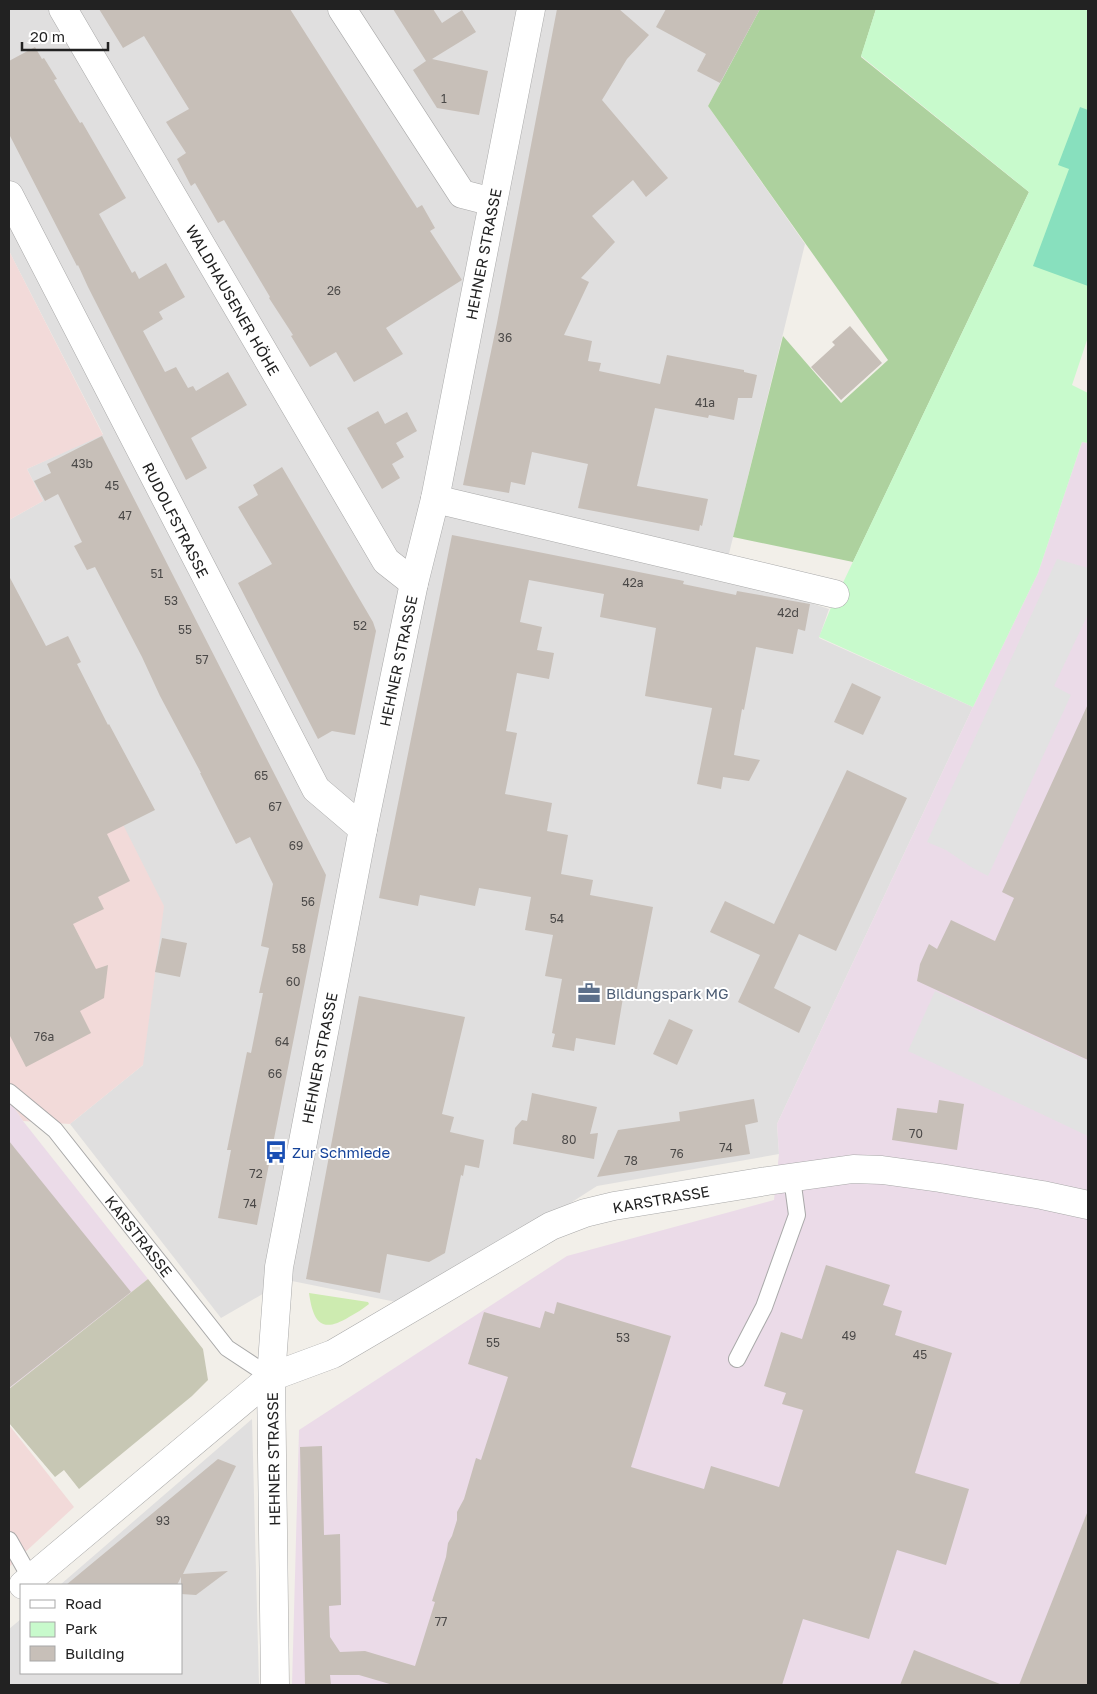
<svg xmlns="http://www.w3.org/2000/svg" width="1097" height="1694" font-family="'Golos Text',sans-serif">
	<style>
		.residential { fill: #e0dfdf }
		.commercial { fill: #f2dad9 }
		.industrial { fill: #ebdbe8 }
		.construction { fill: #c7c7b4 }
		.grass { fill: #cdebb0 }
		.forest { fill: #add19e }
		.park { fill: #c8facc }
		.pitch { fill: #88e0be }
		.parking { fill: #e2e2e2 }
		.building { fill: #c7bfb8 }
		.lines { fill: none; stroke-linecap: round; stroke-linejoin: round }
		.lane-casing { stroke: #a9a9a9; stroke-width: 18 }
		.street-casing { stroke: #a9a9a9; stroke-width: 29 }
		.lane { stroke: #fff; stroke-width: 16 }
		.street { stroke: #fff; stroke-width: 28 }
		.labels { text-anchor: middle; dominant-baseline: central; stroke-width: 4; stroke-linejoin: round; paint-order: stroke }
		.number-label { font-size: 12px; fill: #4b4948 }
		.street-label { font-size: 15px; fill: #222; stroke: #fff }
		.service-label { font-size: 15px; fill: #4e5e75; stroke: #fff; text-anchor: start }
		.transit-label { font-size: 15px; fill: #164399; stroke: #fff; text-anchor: start }
	</style>
	<rect width="100%" height="100%" fill="#f2efe9"/>
	<g class="residential">
		<path d="M9 9H760L708 106 805 244 724 574 829 609 819 638 973 707 777 1124 779 1154 597 1186 411 1305 287 1280 221 1318 70 1124 143 1065 28 635 9 598V520L43 501 27 469 103 434 9 251Z"/>
		<path d="M252 1419 259 1685H9V1629L21 1619V1673H181V1585H60Z"/>
	</g>
	<g class="commercial">
		<path d="M9 251 103 435 27 469 43 501 9 520Z"/>
		<path d="M9 598 164 906 143 1065 70 1124 23 1121 9 1100Z"/>
		<path d="M9 1425 74 1507 9 1567Z"/>
	</g>
	<g class="industrial">
		<path d="M1082 442 1088 443V1685H292L299 1430 567 1256 774 1200 779 1154 777 1124 973 707 1038 573Z"/>
		<path d="M9 1100 23 1121 148 1279 9 1389Z"/>
	</g>
	<path class="construction" d="M148 1279 203 1349 208 1380 192 1396 79 1489 64 1470 55 1477 9 1423V1389Z"/>
	<path class="grass" d="M309 1293 368 1302 369 1304C363 1309 356 1313 349 1317 320 1335 313 1320 309 1293Z"/>
	<path class="forest" d="M760 9H876L861 57 1029 192 853 562 733 537 783 336 841 403 888 360 708 106Z"/>
	<path class="park" d="M876 9H1088V337L1072 385 1088 393V443L1082 442 1038 573 973 707 819 637 830 610 1029 192 861 56Z"/>
	<path class="pitch" d="M1080 107 1088 110V286L1033 266 1069 169 1058 165Z"/>
	<g class="parking">
		<path d="M1057 559 1088 568V614L1054 686 1071 695 988 876 971 867 946 850 927 842Z"/>
		<path d="M935 991 1088 1061V1136L908 1051Z"/>
	</g>
	<g class="building">
		<path d="M99 9H290L417 208 422 205 435 228 430 231 462 280 386 328 403 354 354 382 336 352 310 367 291 336 293 335 269 298 270 297 224 220 218 223 195 183 191 186 177 159 186 153 166 122 189 109 144 36 123 48Z"/>
		<path d="M393 9H433L442 23 462 10 476 32 432 59 488 71 479 115 437 108 413 70 426 61Z"/>
		<path d="M557 9H619L649 35 627 59 602 100 668 178 646 197 633 180 592 216 615 242 581 278 589 282 564 335 592 341 588 361 601 363 599 371 660 384 667 355 744 370V372L757 375 752 398H738L734 420 709 415 708 418 655 408 637 486 708 499 702 526 700 525 699 531 578 508 588 464 532 452 525 485 511 482 509 493 463 485 497 323Z"/>
		<path d="M666 9H760L720 83 697 71 706 54 656 27Z"/>
		<path d="M35 47 42 59 44 58 57 79 54 80 80 123 82 122 126 198 99 214 132 273 135 271 139 279 166 263 185 297 159 312 163 319 143 331 165 372 176 367 188 388 193 386 196 391 228 372 247 405 191 438 207 468 186 480 88 287 78 265 77 266 9 134V61Z"/>
		<path d="M850 326 882 363 841 400 811 367 835 345 832 342Z"/>
		<path d="M378 411 385 424 407 412 417 431 396 443 404 457 392 464 400 478 382 489 347 428Z"/>
		<path d="M102 436 326 875 257 1225 218 1218 231 1150H227L247 1052 251 1053 263 993H259L269 948 261 946 273 884 250 837 236 844 200 773H201L160 696 142 657 95 567 87 570 74 546 82 542 58 494 45 501 34 481 51 473 47 464Z"/>
		<path d="M282 467 373 622 376 631 355 735 332 731 318 739 238 583 272 564 238 507 258 495 253 485Z"/>
		<path d="M452 535 684 581 683 584 736 595 737 591 810 604 805 631 798 629 793 654 756 647 744 710 742 709 734 755 760 760 749 781 723 777 721 789 697 784 712 708 645 696 656 628 600 617 604 594 529 580 520 622 542 627 537 650 554 653 549 679 517 673 506 731 517 733 505 794 552 803 547 831 568 835 561 874 593 880 590 895 653 907 636 994 624 992 615 1045 576 1038 574 1051 552 1047 555 1034 552 1033 562 979 545 976 553 935 525 930 531 897 479 888 475 906 420 895 418 906 379 898Z"/>
		<path d="M9 576 46 646 68 636 81 662 77 664 108 725 109 724 155 810 107 834 130 881 98 897 104 909 73 924 96 969 108 965 104 998 80 1011 91 1033 26 1067 9 1034Z"/>
		<path d="M852 683 881 697 863 735 834 722Z"/>
		<path d="M1088 704V1060L917 981 920 964 929 944 937 949 951 920 995 941 1014 898 1002 892Z"/>
		<path d="M847 770 907 798 836 951 799 934 784 966 774 988 811 1007 799 1033 738 1002 760 955 710 932 725 901 774 924Z"/>
		<path d="M162 938 187 943 180 977 155 972Z"/>
		<path d="M359 996 465 1017 442 1114 454 1117 450 1132 484 1140 479 1168 465 1165 463 1176 461 1175 445 1253 429 1262 387 1254 380 1293 306 1279Z"/>
		<path d="M669 1019 693 1030 677 1065 653 1054Z"/>
		<path d="M532 1093 597 1107 590 1134 598 1133 594 1159 513 1144 515 1128 522 1120 527 1121Z"/>
		<path d="M754 1099 758 1122 745 1125 750 1154 597 1177 618 1130 680 1121 679 1112Z"/>
		<path d="M939 1100 964 1104 957 1150 892 1140 897 1108 937 1113Z"/>
		<path d="M9 1141 131 1292 9 1388Z"/>
		<path d="M826 1265 890 1285 883 1305 902 1311 895 1335 952 1353 915 1473 969 1489 946 1565 897 1550 869 1639 803 1619 782 1685H393L359 1675H330L331 1685H305L300 1447 322 1446 324 1535 340 1534 341 1605 329 1606 330 1637 340 1652 365 1651 415 1666 435 1602 432 1601 446 1557 448 1543 452 1536 457 1520V1512L464 1499 476 1458 481 1460 508 1377 468 1364 484 1312 540 1328 545 1311 554 1314 557 1302 671 1336 631 1467 704 1489 711 1466 779 1487 803 1410 782 1404 786 1393 764 1386 781 1332 802 1339Z"/>
		<path d="M218 1459 236 1466 183 1574 228 1571 196 1595 181 1594V1577L177 1585H66Z"/>
		<path d="M1087 1513H1088V1685H1019Z"/>
		<path d="M914 1650 1000 1684V1685H900Z"/>
	</g>
	<g class="lines">
		<defs>
			<g id="lane">
				<path d="M9 1092 55 1130 227 1348 271 1377"/>
				<path d="M737 1359 764 1307 797 1215 792 1178"/>
				<path d="M9 1540 31 1579"/>
			</g>
			<g id="street">
				<path d="M63 9 386 561 414 583"/>
				<path d="M342 9 462 194 493 202"/>
				<path d="M9 195 316 789 363 829"/>
				<path d="M435 499 835 594"/>
				<path d="M23 1585 271 1377 333 1354 551 1226 585 1213 614 1206 767 1181 853 1169 882 1170 940 1178 1042 1195 1088 1205"/>
				<path d="M275 1685 271 1377 279 1267 363 829 414 583 435 499 531 9"/>
			</g>
		</defs>
		<use href="#lane" class="lane-casing"/>
		<use href="#street" class="street-casing"/>
		<use href="#lane" class="lane"/>
		<use href="#street" class="street"/>
	</g>
	<defs>
		<symbol id="office-bare" viewBox="-9 -9 18 18"><path d="M-6-3h4V-5.5h4V-3h4V5H-6ZM-1-4.5V-3h2v-1.5ZM-6 0V1H6V0Z" fill="#5c6f8a" stroke="#fff" stroke-width="2.5" paint-order="stroke"/></symbol>
		<symbol id="bus-bare" viewBox="-9 -9 18 18"><path d="M-5-6H5V4H4V6H2V4H-2V6H-4V4H-5ZM-3.5-4V0h7V-4ZM-3.5 1.2v1.5H-2V1.2ZM2 1.2v1.5H3.5V1.2Z" fill="#1a4fb4" stroke="#fff" stroke-width="2.5" paint-order="stroke"/></symbol>
	</defs>
	<g fill-rule="evenodd">
		<use href="#office-bare" x="573" y="977" width="32" height="32"/>
		<use href="#bus-bare" x="260" y="1136" width="32" height="32"/>
	</g>
	<g class="labels">
		<g class="number-label">
			<text x="444" y="98">1</text>
			<text x="334" y="290">26</text>
			<text x="505" y="337">36</text>
			<text x="705" y="402">41a</text>
			<text x="82" y="463">43b</text>
			<text x="112" y="485">45</text>
			<text x="125" y="515">47</text>
			<text x="157" y="573">51</text>
			<text x="633" y="582">42a</text>
			<text x="171" y="600">53</text>
			<text x="788" y="612">42d</text>
			<text x="360" y="625">52</text>
			<text x="185" y="629">55</text>
			<text x="202" y="659">57</text>
			<text x="261" y="775">65</text>
			<text x="275" y="806">67</text>
			<text x="296" y="845">69</text>
			<text x="308" y="901">56</text>
			<text x="557" y="918">54</text>
			<text x="299" y="948">58</text>
			<text x="293" y="981">60</text>
			<text x="44" y="1036">76a</text>
			<text x="282" y="1041">64</text>
			<text x="275" y="1073">66</text>
			<text x="916" y="1133">70</text>
			<text x="569" y="1139">80</text>
			<text x="726" y="1147">74</text>
			<text x="677" y="1153">76</text>
			<text x="631" y="1160">78</text>
			<text x="256" y="1173">72</text>
			<text x="250" y="1203">74</text>
			<text x="849" y="1335">49</text>
			<text x="623" y="1337">53</text>
			<text x="493" y="1342">55</text>
			<text x="920" y="1354">45</text>
			<text x="163" y="1520">93</text>
			<text x="441" y="1621">77</text>
		</g>
		<g class="street-label">
			<text transform="translate(483 254) rotate(-79)">HEHNER STRASSE</text>
			<text transform="translate(233 300) rotate(60)">WALDHAUSENER HÖHE</text>
			<text transform="translate(176 520) rotate(63)">RUDOLFSTRASSE</text>
			<text transform="translate(398 661) rotate(-78)">HEHNER STRASSE</text>
			<text transform="translate(319 1058) rotate(-79)">HEHNER STRASSE</text>
			<text transform="translate(661 1199) rotate(-10)">KARSTRASSE</text>
			<text transform="translate(139 1236) rotate(52)">KARSTRASSE</text>
			<text transform="translate(273 1459) rotate(-91)">HEHNER STRASSE</text>
		</g>
		<g class="service-label">
			<text x="606" y="993">Bildungspark MG</text>
		</g>
		<g class="transit-label">
			<text x="292" y="1152">Zur Schmiede</text>
		</g>
	</g>
	<rect width="1097" height="1694" fill="none" stroke="#222222" stroke-width="20"/>
	<rect x="20" y="1584" width="162" height="90" fill="#ffffff" stroke="#a7a7a7"/>
	<rect x="30" y="1600" width="25" height="8" fill="#ffffff" stroke="#a7a7a7"/>
	<text x="65" y="1609" font-size="15" fill="#222222">Road</text>
	<rect x="30" y="1622" width="25" height="15" fill="#c8facc" stroke="#a7a7a7"/>
	<text x="65" y="1634" font-size="15" fill="#222222">Park</text>
	<rect x="30" y="1646" width="25" height="15" fill="#c7bfb8" stroke="#a7a7a7"/>
	<text x="65" y="1659" font-size="15" fill="#222222">Building</text>
	<path d="M22 42v8h86v-8" fill="none" stroke="#222222" stroke-width="2.5"/>
	<text x="30" y="42" font-size="15" fill="#222222" stroke="#ffffff" stroke-width="4" paint-order="stroke">20 m</text>
</svg>
